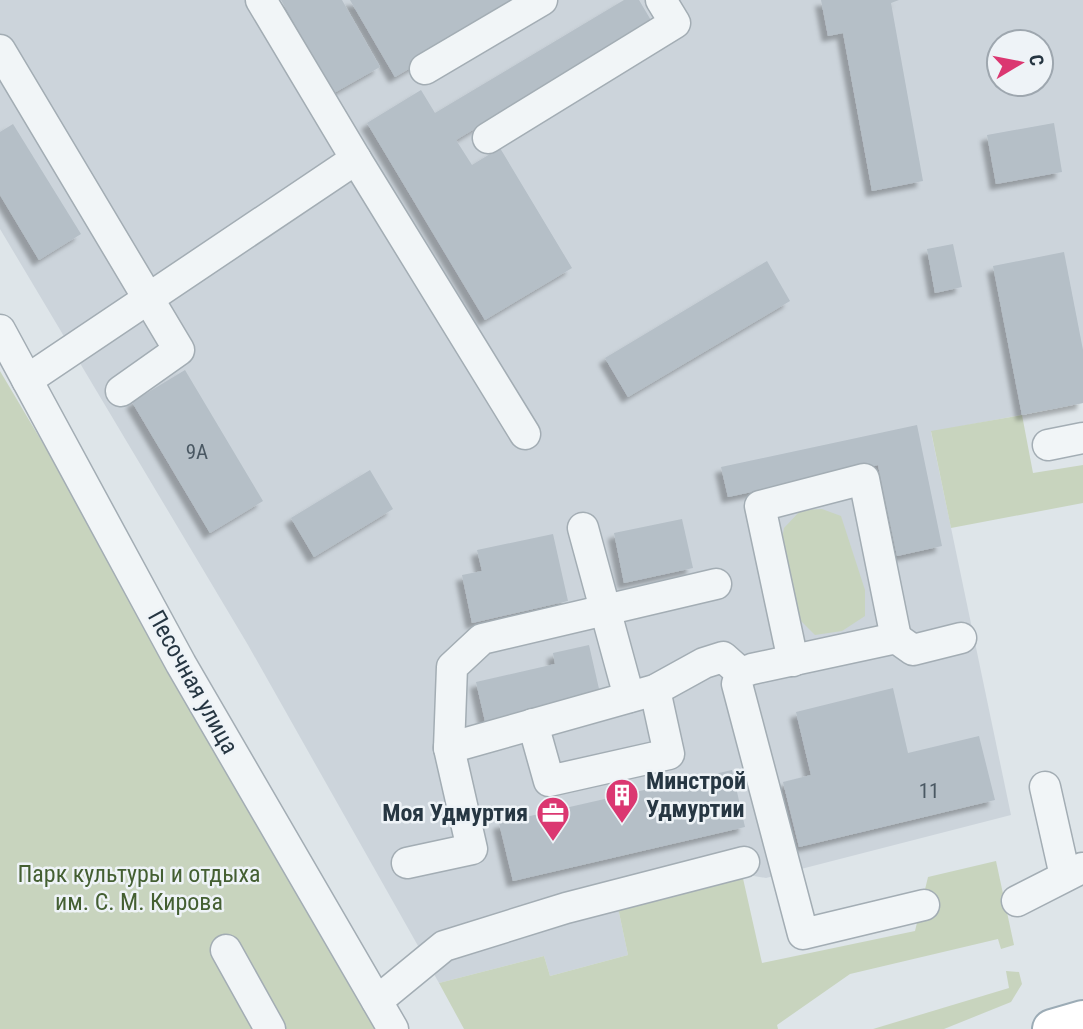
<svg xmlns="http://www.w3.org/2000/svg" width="1083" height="1029" font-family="'Roboto Condensed',sans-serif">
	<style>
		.built { fill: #ccd4db; fill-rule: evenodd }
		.green { fill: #c8d4be }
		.building { fill: #b5bfc7; filter: url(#shadow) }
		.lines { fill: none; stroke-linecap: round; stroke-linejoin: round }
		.minor-casing { stroke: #a3adb4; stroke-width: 33 }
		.major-casing { stroke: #9cacb6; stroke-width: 42 }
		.minor { stroke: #f1f5f7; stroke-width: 30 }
		.major { stroke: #fff; stroke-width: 38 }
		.labels { text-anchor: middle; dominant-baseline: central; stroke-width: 5; stroke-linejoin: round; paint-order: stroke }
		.number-label { font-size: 21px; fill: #4a5863 }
		.street-label { font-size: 24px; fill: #263642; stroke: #eef3f7 }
		.poi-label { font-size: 24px; font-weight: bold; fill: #263642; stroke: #eef3f7; text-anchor: start }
		.park-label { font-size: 24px; fill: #445f32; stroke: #eef3f7 }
	</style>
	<defs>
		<filter id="shadow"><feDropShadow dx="-6" dy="6" stdDeviation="2" flood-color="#0004"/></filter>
	</defs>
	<rect width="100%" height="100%" fill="#dee5e9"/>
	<path class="built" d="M0 0H1083V403L931 432 1011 815 766 878 742 874 617 903 628 955 550 976 544 956 439 983 248 645 0 229ZM999 42H1041V84H999Z"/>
	<g class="green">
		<path d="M0 371 150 624 375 1029H0Z"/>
		<path d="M1022 415 1033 473 1083 465V503L951 528 931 431Z"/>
		<path d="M822 509 841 516 865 590V616L842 631 815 635 799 619 779 555 784 528 801 510Z"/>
		<path d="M996 861 1014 945 1001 949 998 939 850 974 777 1025 778 1029H464L439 983 544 956 550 976 628 955 617 903 742 874 762 963 915 931 928 877Z"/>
		<path d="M1006 971 1019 972 1022 984 1011 1002 944 1029H873L1009 988Z"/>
	</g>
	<g class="building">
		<path d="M281 0H342L380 67 334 93Z"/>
		<path d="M350 0H527L395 77Z"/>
		<path d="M624 0H639L652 22 456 140 472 165 500 148 572 268 485 320 367 123 421 90 435 113Z"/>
		<path d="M821 0H899L891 3 923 181 872 191 843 33 828 36Z"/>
		<path d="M1054 123 1062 172 996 184 987 135Z"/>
		<path d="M13 124 81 234 39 260 0 195V132Z"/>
		<path d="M953 244 962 287 935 293 927 249Z"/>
		<path d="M1064 252 1083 350V403L1022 415 993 266Z"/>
		<path d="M767 261 790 301 628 397 605 358Z"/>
		<path d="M185 370 263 501 210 533 132 402Z"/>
		<path d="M917 425 942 546 897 556 878 465 728 497 721 467Z"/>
		<path d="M370 470 393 509 314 557 291 518Z"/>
		<path d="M682 519 693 568 624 583 614 533Z"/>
		<path d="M553 534 568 601 472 623 462 575 482 571 477 550Z"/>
		<path d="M589 645 602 702 487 730 476 682 555 664 553 653Z"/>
		<path d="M893 688 908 753 979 736 995 800 799 847 783 782 811 775 796 712Z"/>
		<path d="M732 770 745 827 513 881 499 823Z"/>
	</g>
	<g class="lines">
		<defs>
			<g id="minor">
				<path d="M0 50 179 350 121 391"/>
				<path d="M425 69 542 0"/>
				<path d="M488 138 675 23 661 0"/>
				<path d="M356 159 525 434"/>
				<path d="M0 330 181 664 393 1029"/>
				<path d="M27 380 356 159 261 0"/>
				<path d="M1048 445 1083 438"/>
				<path d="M583 528 629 697"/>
				<path d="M793 661 760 506 864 479 896 638"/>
				<path d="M533 724 549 781 669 754 655 690"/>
				<path d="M449 748 452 667 482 639 716 584"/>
				<path d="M1045 787 1065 876"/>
				<path d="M407 863 472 849 449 748 655 690 704 663 723 657 741 673"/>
				<path d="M1017 901 1082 868"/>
				<path d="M924 905 803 934 737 684 741 673 752 669 896 638 913 650 961 638"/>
				<path d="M226 950 270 1029"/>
				<path d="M377 1001 444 946 566 908 744 862"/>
			</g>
			<path id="major" d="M1052 1029 1083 1020"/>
		</defs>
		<use href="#minor" class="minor-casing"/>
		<use href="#major" class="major-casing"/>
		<use href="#minor" class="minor"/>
		<use href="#major" class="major"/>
	</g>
	<defs>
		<symbol id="building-pin" viewBox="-11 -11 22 30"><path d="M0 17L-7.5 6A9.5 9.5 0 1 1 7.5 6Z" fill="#db3771" stroke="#eef3f7"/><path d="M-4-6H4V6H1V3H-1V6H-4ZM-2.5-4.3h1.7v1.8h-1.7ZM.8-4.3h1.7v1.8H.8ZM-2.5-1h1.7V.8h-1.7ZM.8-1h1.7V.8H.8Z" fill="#fff"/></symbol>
		<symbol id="office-pin" viewBox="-11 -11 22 30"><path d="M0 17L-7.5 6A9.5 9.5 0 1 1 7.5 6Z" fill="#db3771" stroke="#eef3f7"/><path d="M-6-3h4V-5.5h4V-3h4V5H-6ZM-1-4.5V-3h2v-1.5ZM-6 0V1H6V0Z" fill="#fff"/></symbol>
	</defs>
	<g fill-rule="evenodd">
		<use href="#building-pin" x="603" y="776" width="38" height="52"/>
		<use href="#office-pin" x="534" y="794" width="38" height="52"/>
	</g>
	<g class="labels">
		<g class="number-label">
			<text x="197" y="452">9А</text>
			<text x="929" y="791">11</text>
		</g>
		<g class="street-label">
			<text transform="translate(193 682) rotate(61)">Песочная улица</text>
		</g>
		<g class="poi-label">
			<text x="646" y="781">Минстрой<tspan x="646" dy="28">Удмуртии</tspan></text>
			<text x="528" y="813" text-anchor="end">Моя Удмуртия</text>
		</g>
		<g class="park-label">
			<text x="139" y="874">Парк культуры и отдыха<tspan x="139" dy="28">им. С. М. Кирова</tspan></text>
		</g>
	</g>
	<g transform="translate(1020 63) rotate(80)"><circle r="33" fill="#eef3f7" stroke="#9ea7af" stroke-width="2"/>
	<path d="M0-5L12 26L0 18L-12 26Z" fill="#db3771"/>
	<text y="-10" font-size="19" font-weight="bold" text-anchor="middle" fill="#263642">С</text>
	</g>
</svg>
